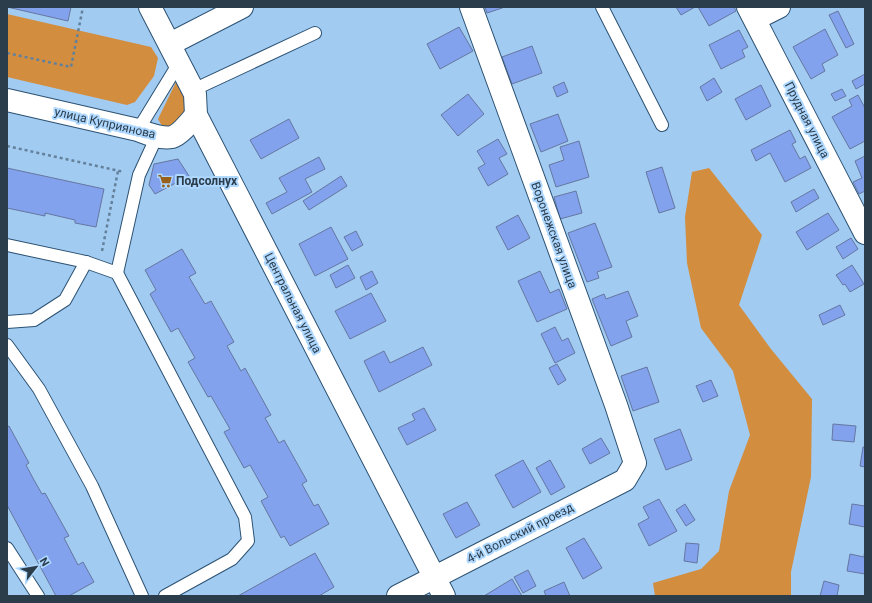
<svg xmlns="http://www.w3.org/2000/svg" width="872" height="603" font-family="Roboto,sans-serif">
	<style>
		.green { fill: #d38d3e }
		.building { fill: #82a2ee; stroke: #6577a1 }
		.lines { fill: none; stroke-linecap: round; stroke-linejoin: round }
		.lane-casing { stroke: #2c5273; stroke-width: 14 }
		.street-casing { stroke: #2c5273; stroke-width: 24 }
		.path { stroke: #64819b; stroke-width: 2.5; stroke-dasharray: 3 3; stroke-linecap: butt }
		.lane { stroke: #fff; stroke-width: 12 }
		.street { stroke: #fff; stroke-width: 22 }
		.labels { text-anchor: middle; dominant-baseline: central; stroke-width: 4; stroke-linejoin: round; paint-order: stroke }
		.street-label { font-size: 12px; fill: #2b3c4b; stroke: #aed8ff }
		.poi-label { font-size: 12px; font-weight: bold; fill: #2b3c4b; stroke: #aed8ff; text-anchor: start }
	</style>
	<rect width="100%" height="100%" fill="#a2cbf1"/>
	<g class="green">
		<path d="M7 14 151 47 158 58 154 76 135 102 127 105 7 77Z"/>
		<path d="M180 77 184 81 186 118 166 131 162 126 158 119 176 82Z"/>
		<path d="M709 168 762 235 739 305 771 349 812 399 811 477 791 572V596H655L653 583 701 569 719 551 729 491 750 435 733 371 701 328 687 263 685 217 692 172Z"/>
	</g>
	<g class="building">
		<path d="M7 7H71L68 21Z"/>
		<path d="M485 7H505L487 13Z"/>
		<path d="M676 7H695L681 15Z"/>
		<path d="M698 7H734L736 11 709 26Z"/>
		<path d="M838 11 854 44 846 48 829 15Z"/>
		<path d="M459 27 473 51 440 69 427 44Z"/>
		<path d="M825 29 838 55 822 64 825 71 811 79 793 47Z"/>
		<path d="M739 30 748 47 742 50 745 57 721 69 709 45Z"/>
		<path d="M532 46 542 73 512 84 502 57Z"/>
		<path d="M865 74V84L856 89 852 81Z"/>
		<path d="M714 78 722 92 707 101 700 87Z"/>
		<path d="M564 82 568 92 557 97 553 87Z"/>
		<path d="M761 85 771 106 746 120 735 99Z"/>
		<path d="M842 89 846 96 835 101 831 94Z"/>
		<path d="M468 94 484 114 458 136 441 115Z"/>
		<path d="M858 95 865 108V141L850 149 832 117 852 106 849 100Z"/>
		<path d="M558 114 568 141 541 152 530 124Z"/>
		<path d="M289 119 299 138 261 159 250 140Z"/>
		<path d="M790 130 796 142 792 144 800 159 805 156 811 168 785 182 770 153 756 161 751 150Z"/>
		<path d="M498 139 507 154 499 158 508 174 488 186 478 168 485 164 477 151Z"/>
		<path d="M579 141 589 177 556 187 549 165 564 160 560 147Z"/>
		<path d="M865 156V191L859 194 853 182 862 178 855 161Z"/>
		<path d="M319 157 325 169 305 179 312 192 272 214 266 203 287 192 279 178Z"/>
		<path d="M178 159 189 176 155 194 149 185 154 164Z"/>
		<path d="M662 167 675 208 659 213 646 172Z"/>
		<path d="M7 168 104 189 96 227 75 223V220L45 213V216L7 208Z"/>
		<path d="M341 176 347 186 309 210 303 201Z"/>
		<path d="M814 189 819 198 796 212 791 202Z"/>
		<path d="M576 191 582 213 560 219 554 197Z"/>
		<path d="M828 213 839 230 807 250 796 232Z"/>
		<path d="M518 215 530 238 508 250 496 227Z"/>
		<path d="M595 223 612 267 597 272 599 278 587 282 568 233Z"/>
		<path d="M331 227 348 259 315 276 299 244Z"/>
		<path d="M356 231 363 245 352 251 344 237Z"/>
		<path d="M851 238 858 249 843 259 836 247Z"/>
		<path d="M182 249 196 273 189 277 205 304 211 301 234 342 227 346 241 371 245 368 271 415 265 418 279 443 284 440 307 481 302 484 314 506 318 504 329 524 290 546 284 536 281 538 261 501 268 497 250 465 244 468 224 432 230 429 211 396 208 397 188 362 195 358 178 328 171 332 150 294 156 290 145 270Z"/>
		<path d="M348 265 355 278 336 288 330 275Z"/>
		<path d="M852 265 864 284 850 292 845 284 843 285 836 275Z"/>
		<path d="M372 271 378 283 366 290 360 277Z"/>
		<path d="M540 271 550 293 559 289 567 309 537 322 518 281Z"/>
		<path d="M628 291 638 316 626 321 632 337 611 346 592 299 604 294 606 299Z"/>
		<path d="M371 293 386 321 350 339 335 311Z"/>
		<path d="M840 305 845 315 823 325 819 315Z"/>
		<path d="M555 327 562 341 568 338 575 353 555 363 541 334Z"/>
		<path d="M423 347 432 365 379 392 364 361 384 351 390 363Z"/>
		<path d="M557 364 566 380 558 385 549 368Z"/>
		<path d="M647 367 659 402 633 411 621 376Z"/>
		<path d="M711 380 718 396 703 402 696 386Z"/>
		<path d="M424 408 436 430 407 445 398 428 415 420 412 414Z"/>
		<path d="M833 424 856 426 854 442 832 440Z"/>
		<path d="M9 426 29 463 26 465 34 480 42 494 45 493 69 536 64 538 78 565 83 562 94 582 69 596H56L7 505V427Z"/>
		<path d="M680 429 692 460 666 470 654 439Z"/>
		<path d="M601 438 610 453 590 464 582 449Z"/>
		<path d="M863 447H865V467L860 466Z"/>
		<path d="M523 460 541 492 513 508 495 475Z"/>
		<path d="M550 460 565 487 551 495 536 468Z"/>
		<path d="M659 499 677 531 649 546 638 524 649 518 643 507Z"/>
		<path d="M467 502 480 525 456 538 443 514Z"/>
		<path d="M685 504 695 520 686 526 676 510Z"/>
		<path d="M852 504 865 506V527L849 524Z"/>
		<path d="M584 538 602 568 583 579 566 548Z"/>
		<path d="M686 543 699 544 697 563 684 561Z"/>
		<path d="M865 548V574L847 571 850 554 864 557Z"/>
		<path d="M315 553 334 587 319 596H238Z"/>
		<path d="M528 570 536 586 523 593 514 577Z"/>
		<path d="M512 579 522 596H484Z"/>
		<path d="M824 581 839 585 837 596H820Z"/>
		<path d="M564 582 570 596H546L544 591Z"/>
	</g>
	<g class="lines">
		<defs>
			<g id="lane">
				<path d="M602 7 662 125"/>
				<path d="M193 90 315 33"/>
				<path d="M138 130 179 63"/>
				<path d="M7 245 86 262 117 273 139 175 157 136"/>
				<path d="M117 273 245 517 248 541 232 559 165 596"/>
				<path d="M7 322 34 320 65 300 86 262"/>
				<path d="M7 345 39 389 92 486 142 596"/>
				<path d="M7 548 38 596"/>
			</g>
			<g id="street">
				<path d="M150 7 195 94 196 115 444 596"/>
				<path d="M748 7 865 233"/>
				<path d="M755 19 779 7"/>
				<path d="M170 44 242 7"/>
				<path d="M7 100 138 130C148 134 161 139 172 137 180 135 191 121 196 115"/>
				<path d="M398 596 625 480 635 463 616 405 471 7"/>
			</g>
		</defs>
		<use href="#lane" class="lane-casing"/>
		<use href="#street" class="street-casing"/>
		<g class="path">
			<path d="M7 53 71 67 83 7"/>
			<path d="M7 146 124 172"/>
			<path d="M102 251 118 171"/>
		</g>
		<use href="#lane" class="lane"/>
		<use href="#street" class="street"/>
	</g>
	<defs>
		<symbol id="supermarket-bare" viewBox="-9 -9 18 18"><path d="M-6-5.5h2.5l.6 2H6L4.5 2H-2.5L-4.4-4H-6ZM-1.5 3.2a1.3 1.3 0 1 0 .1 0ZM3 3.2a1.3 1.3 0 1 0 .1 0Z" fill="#98601b" stroke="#aed8ff" stroke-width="2.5" paint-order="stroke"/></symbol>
	</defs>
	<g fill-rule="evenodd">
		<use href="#supermarket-bare" x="155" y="171" width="20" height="20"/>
	</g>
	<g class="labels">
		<g class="street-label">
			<text transform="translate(807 120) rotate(63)">Прудная улица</text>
			<text transform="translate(105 123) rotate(13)">улица Куприянова</text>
			<text transform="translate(554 235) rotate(70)">Воронежская улица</text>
			<text transform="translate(293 303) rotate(63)">Центральная улица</text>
			<text transform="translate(520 533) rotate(-27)">4-й Вольский проезд</text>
		</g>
		<g class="poi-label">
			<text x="176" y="181">Подсолнух</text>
		</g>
	</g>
	<rect width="872" height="603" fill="none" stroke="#2b3c4b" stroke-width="16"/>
	<g transform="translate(36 567) rotate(59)" stroke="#aed8ff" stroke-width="3" paint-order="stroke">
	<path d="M0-3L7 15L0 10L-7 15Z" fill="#2b3c4b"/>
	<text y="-6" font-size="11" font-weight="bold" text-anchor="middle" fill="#2b3c4b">N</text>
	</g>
</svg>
